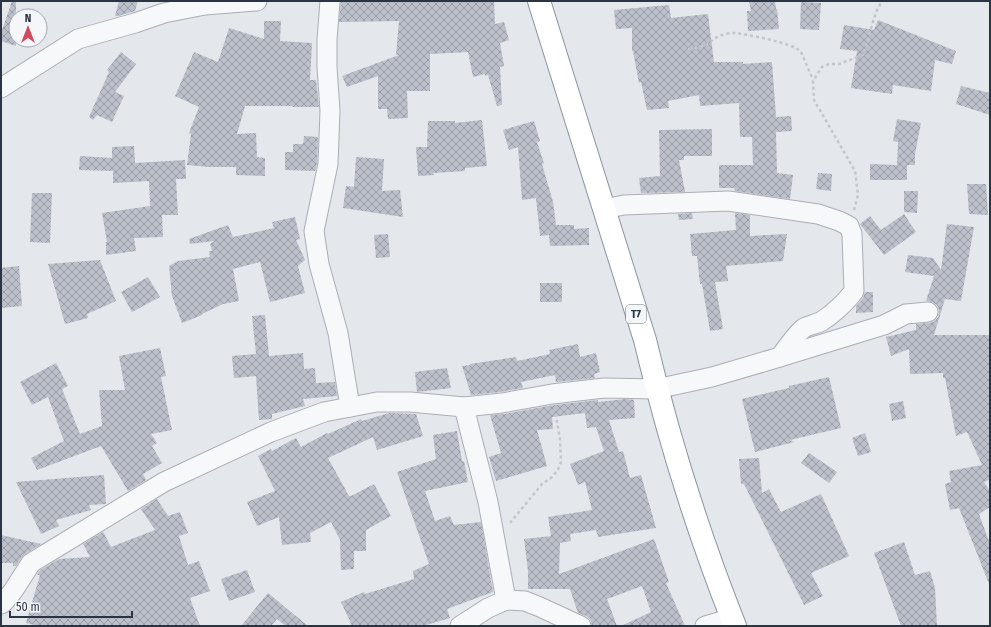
<svg xmlns="http://www.w3.org/2000/svg" width="991" height="627" font-family="'Fira Sans Condensed',sans-serif">
	<style>
		.building { fill: url(#building-cross-hatch) }
		.lines { fill: none; stroke-linecap: round; stroke-linejoin: round }
		.street-casing { stroke: #a9aeb7; stroke-width: 21 }
		.highway-casing { stroke: #8b94a3; stroke-width: 24 }
		.path { stroke: #c2c5cb; stroke-width: 2.5; stroke-dasharray: 3 3; stroke-linecap: butt }
		.street { stroke: #f7f8fa; stroke-width: 19 }
		.highway { stroke: #fff; stroke-width: 22 }
		.labels { text-anchor: middle; dominant-baseline: central; stroke-width: 4; stroke-linejoin: round; paint-order: stroke }
		.shield { fill: #f4f6f9; stroke: #676e7b; stroke-width: 1 }
		.shield-label { font-size: 11px; font-weight: bold; fill: #2b3445 }
	</style>
	<defs>
		<pattern id="building-cross-hatch" width="8" height="8" patternUnits="userSpaceOnUse"><rect width="8" height="8" fill="#bbc0ca"/><path d="M0 0l8 8M0 8l8-8" fill="none" stroke="#989da6"/></pattern>
	</defs>
	<rect width="100%" height="100%" fill="#e4e7ec"/>
	<g class="building">
		<path d="M12 1H16V46L1 41V33Z"/>
		<path d="M119 1H138L135 11 118 16H115Z"/>
		<path d="M341 1 479 2V1H494L495 24 504 22 509 40 500 43 504 66 500 67 502 105 497 106 488 75 485 76V74L473 77 468 52 430 54V91H407L408 118 388 119 387 109H378V76L347 87 342 76 399 55H396L399 21 339 22Z"/>
		<path d="M749 1H775L776 9H777L779 29 748 31 747 11H751Z"/>
		<path d="M801 2 821 3 819 30 800 29Z"/>
		<path d="M669 5 671 18 708 14 714 62H743V64L772 62 776 117 791 116 792 131 776 132 777 173 793 175 790 199 735 191 734 188H719V165H753L752 137H740L739 103 700 106 699 95 668 101 669 108 647 110 641 82 639 83 633 51H632V28L616 29 614 10Z"/>
		<path d="M878 20 956 51 952 64 935 60 931 91 893 85 892 94 851 88 857 51 840 49 844 25 874 30Z"/>
		<path d="M264 21H281L280 41 312 43 310 80H316L319 107H292V106H245L237 134 256 133 257 157 265 158V176L236 175V167H209L187 165 191 134 189 133 199 107 175 96 194 52 218 62 229 28 264 39Z"/>
		<path d="M121 52 136 64 115 92 124 96 112 122 97 115 93 120 89 117 109 72 107 70Z"/>
		<path d="M961 86 990 93V115L956 104Z"/>
		<path d="M897 119 921 123 915 154V165H907V180H870V164L897 165 898 142 893 141Z"/>
		<path d="M482 120 487 166 465 168V171L433 173 434 175 418 176 416 147H427L428 121H455V123Z"/>
		<path d="M534 121 540 141 537 142 544 163 542 164 553 202 556 225H574V229L589 228V245L550 246 549 235 540 236 536 198 522 200 518 147 509 150 503 130Z"/>
		<path d="M712 129V156H684V160H679L685 192 641 193 639 178 660 176 659 130Z"/>
		<path d="M304 136 318 137 317 163 315 171 285 170V152H293V144H303Z"/>
		<path d="M134 146 135 163 185 160 186 179H176L178 215H162L163 237 134 238 136 251 106 255V242H107L102 213 150 206 149 181 113 183V171L79 170 80 156 112 158V147Z"/>
		<path d="M356 157 384 159 382 191 400 190 403 217 343 208 346 186 354 187Z"/>
		<path d="M818 173 832 174 831 191 816 189Z"/>
		<path d="M967 184H986L988 215 969 214Z"/>
		<path d="M904 191H918L917 213 904 212Z"/>
		<path d="M32 193H52L50 243 30 242Z"/>
		<path d="M692 213 693 219 679 220 678 214Z"/>
		<path d="M735 213 750 215V236L787 234 783 261 726 266 728 281 715 282 723 329 710 331 702 284H700L697 256H692L690 234 736 230Z"/>
		<path d="M904 214 916 232 884 255 860 224 870 216 881 230Z"/>
		<path d="M295 217 300 239 296 240 305 260 298 266 305 293 270 302 260 262 233 269 239 301 223 304 202 314V315L182 323 172 296 169 266 178 261 210 257 209 251H212L210 244 214 241 190 244 189 239 228 225 233 237 274 228 272 222Z"/>
		<path d="M947 224 974 227 961 301 945 299 934 335H990V483L989 480 984 482 990 491V507L979 514 990 544V584H989L959 508 950 510 945 484 951 482 949 471 982 465 967 432 956 436 945 378H943V373L910 374 909 349 891 356 886 337 916 330V324L929 323 935 321 938 317 939 311 937 305 932 302 926 301 934 276 905 272 908 255 933 258 941 270Z"/>
		<path d="M388 234 390 257 376 258 374 235Z"/>
		<path d="M100 260 116 301 87 314 88 318 65 324 48 264Z"/>
		<path d="M19 266 22 306 1 308V268Z"/>
		<path d="M148 277 160 297 132 312 121 292Z"/>
		<rect x="540" y="283" width="22" height="19"/>
		<path d="M865 292H873V312L856 313V306L863 298Z"/>
		<path d="M265 315 269 356 303 353 304 369 315 368 316 383 335 382 337 396 303 399 305 406 272 414V419L259 420 256 376 234 378 232 356 256 354 252 316Z"/>
		<path d="M578 344 580 357 596 353 600 372 594 374 595 378 556 382 555 375 521 382 523 388 500 392 471 395 462 366 470 365V364L516 357 517 361 550 354 549 350Z"/>
		<path d="M160 348 166 376 161 377 172 430 151 434 157 443 152 446 162 463 143 474 146 480 128 491 101 446 37 470 31 458 64 441 48 397 32 405 20 382 56 363 68 386 62 389 80 434 102 426 99 390H125L119 356Z"/>
		<path d="M447 368 451 388 417 392 415 372Z"/>
		<path d="M829 377 841 428 790 440 794 442 755 452 742 399 789 388V386Z"/>
		<path d="M626 399 634 400 635 418 609 420 619 452 623 451 630 478 641 475 656 528 598 537 596 530 570 534 571 541 560 543 559 574 654 539 669 582 666 583 685 626H621L651 612 642 586 607 599 617 626H592L590 619 586 616 578 613 570 589H528V571L524 539 551 536 548 517 592 510 585 482 578 485 570 464 604 451 596 427 587 428 585 413 552 417 553 429 537 430 547 466 496 481 489 457 501 453 490 415 504 414 554 405 598 400V402Z"/>
		<path d="M903 401 906 418 892 421 889 404Z"/>
		<path d="M389 413 416 414 423 436 377 450 373 437 328 458 349 496H351L374 484 391 516 366 530V551H354V569L341 570 340 540 331 522 310 533 311 542 282 545 279 517 257 526 247 502 275 491 258 456 271 449 272 451 296 438 301 447 327 433 328 434 361 419 362 421Z"/>
		<path d="M457 431 462 461H464L468 482 425 491 435 521 450 516 454 525 481 522 493 592 447 609 450 618 423 626H352L341 602 364 592 365 594 414 579 413 571 429 564 397 472 436 459 433 435Z"/>
		<path d="M865 433 871 452 858 456 852 438Z"/>
		<path d="M809 453 837 472 829 483 801 463Z"/>
		<path d="M759 458 762 493 769 489 781 512 821 494 849 556 811 573 823 596 804 605 744 484H741L739 459Z"/>
		<path d="M104 475 106 504 89 505 91 510 56 520 59 526 41 534 16 482Z"/>
		<path d="M157 499 168 516 180 512 188 533 179 536 188 565 199 561 210 591 190 598 200 626H39L26 623 40 575H37L39 571 59 559 90 557 83 544 103 532 111 547 155 530 141 509Z"/>
		<path d="M1 535 41 544 25 554 22 557 16 566H13V563H1Z"/>
		<path d="M904 542 915 575 930 571 935 588 937 626H901L874 553Z"/>
		<path d="M247 570 255 592 229 601 221 579Z"/>
		<path d="M268 593 308 626H286L277 619 271 626H241Z"/>
	</g>
	<g class="lines">
		<defs>
			<g id="street">
				<path d="M330 1 327 40V67L330 111 328 164 314 231 319 264 338 333 350 407"/>
				<path d="M1 88 78 39 135 23 164 13 205 5 257 1"/>
				<path d="M604 209 624 205 728 201 818 214 839 221 849 226 852 234 854 291C847 301 833 314 822 321 817 324 809 325 804 328 796 334 786 349 780 357"/>
				<path d="M464 407 488 502 506 600"/>
				<path d="M1 604 3 603 13 591 31 563 164 482 271 432 324 412 377 402H410L464 407 502 403 552 394 604 388 656 389 712 377 780 357 884 325 906 314 928 312"/>
				<path d="M460 626 488 608 506 600 525 601 540 607 581 626"/>
				<path d="M705 626 732 618"/>
			</g>
			<path id="highway" d="M539 1 645 340C668 437 698 533 735 626"/>
		</defs>
		<use href="#street" class="street-casing"/>
		<use href="#highway" class="highway-casing"/>
		<g class="path">
			<path d="M688 49C694 48 701 47 706 45 711 42 715 37 722 35 725 34 730 33 734 33 746 34 794 43 801 52L813 80"/>
			<path d="M854 210 858 195 855 171 814 100 813 81 822 67 829 64H839L863 55 876 12 882 1"/>
			<path d="M510 523 542 484 551 478 558 470 561 462 560 439 555 410"/>
		</g>
		<use href="#street" class="street"/>
		<use href="#highway" class="highway"/>
	</g>
	<g class="labels">
		<rect class="shield" x="626" y="305" width="20" height="18" rx="3"/>
		<g class="shield-label">
			<text x="636" y="314">T7</text>
		</g>
	</g>
	<rect width="991" height="627" fill="none" stroke="#2b3445" stroke-width="4"/>
	<g transform="translate(28 28)"><circle r="19" fill="#f4f6f9" stroke="#a4a8b1"/>
	<path d="M0-3L7 15L0 10L-7 15Z" fill="#d1495b"/>
	<text y="-6" font-size="11" font-weight="bold" text-anchor="middle" fill="#2b3445">N</text>
	</g>
	<path d="M10 611v6h122v-6" fill="none" stroke="#2b3445" stroke-width="2"/>
	<text x="16" y="611" font-size="12" fill="#2b3445" stroke="#f4f6f9" stroke-width="3" paint-order="stroke">50 m</text>
</svg>
